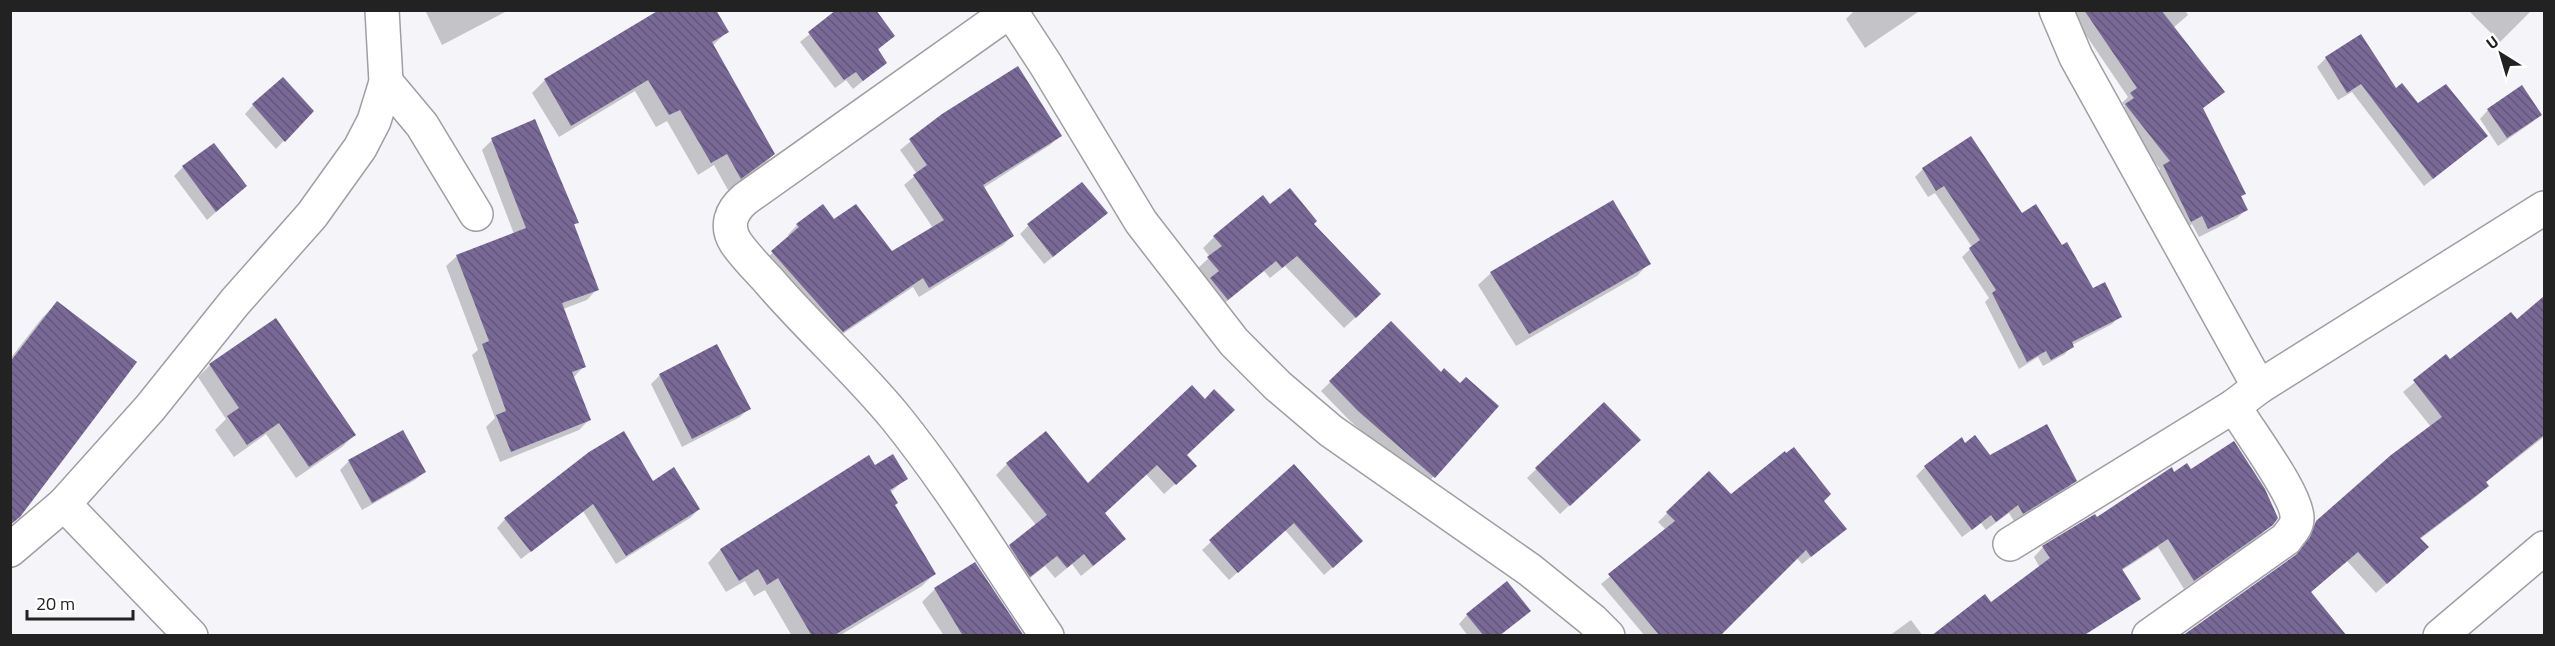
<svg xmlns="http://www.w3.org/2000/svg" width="2555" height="646" font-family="'Titillium Web',sans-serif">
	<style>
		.shadow { fill: #0003 }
		.building { fill: url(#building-back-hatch) }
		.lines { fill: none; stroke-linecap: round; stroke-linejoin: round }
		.minor-casing { stroke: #a09ea3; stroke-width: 36 }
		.highway-casing { stroke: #a09ea3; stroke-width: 36 }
		.minor { stroke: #fff; stroke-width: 33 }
		.highway { stroke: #fff; stroke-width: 33 }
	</style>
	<defs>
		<pattern id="building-back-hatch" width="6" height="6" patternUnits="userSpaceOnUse" patternTransform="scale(1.5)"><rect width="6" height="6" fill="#796997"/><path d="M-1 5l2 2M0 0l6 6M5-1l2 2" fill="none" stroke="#63567b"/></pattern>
	</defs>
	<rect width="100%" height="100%" fill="#f5f4f9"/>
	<g class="shadow">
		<path d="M425 10H509L442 45Z"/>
		<path d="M662 10 727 32 712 46 774 154 761 167 728 190 714 165 698 175 667 121 656 127 635 91 559 137 532 93 545 80Z"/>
		<path d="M839 10 893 36 877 51 885 63 853 89 846 80 835 88 800 42Z"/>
		<path d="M1855 10H1921L1865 48 1846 19Z"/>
		<path d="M2078 10H2185L2188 15 2173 28 2223 91 2202 109 2244 194 2240 197 2246 210 2237 218 2199 237 2192 224 2181 230 2155 175 2160 169 2117 114 2125 106 2122 103 2128 97 2073 16Z"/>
		<path d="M2468 10H2532L2500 42Z"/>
		<path d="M2360 36 2396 90 2477 144 2424 186 2352 92 2338 100 2317 67 2325 59Z"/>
		<path d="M253 105 312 111 276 149 245 114Z"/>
		<path d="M2488 110 2540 114 2531 123 2498 146 2480 119Z"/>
		<path d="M943 115 1060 136 1050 145 983 188 1013 235 1003 245 919 297 913 287 832 341 763 262 789 237 788 235 797 225 834 221 892 253 933 228 904 185 917 174 900 150Z"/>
		<path d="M492 140 577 222 573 226 597 289 587 300 563 309 584 366 574 377 589 420 579 430 500 462 486 427 495 418 472 355 478 350 446 266 457 256 514 234 482 150Z"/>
		<path d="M183 167 245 186 207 220 174 176Z"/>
		<path d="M1923 169 2022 215 2062 247 2092 290 2120 316 2112 324 2072 345 2065 354 2043 366 2038 357 2019 369 1985 302 1989 298 1962 257 1972 247 1935 193 1928 197 1915 177Z"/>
		<path d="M1270 206 1312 224 1368 306 1344 328 1285 266 1270 278 1264 271 1216 310 1197 269 1210 257 1203 248 1214 237Z"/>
		<path d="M1097 222 1044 264 1020 234 1028 226Z"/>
		<path d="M1649 263 1637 276 1516 346 1478 285 1491 273Z"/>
		<path d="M2544 298V437L2485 483 2487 486 2477 496 2420 539 2416 558 2376 593 2347 561 2309 593 2293 559 2300 549 2305 534 2312 527 2307 544 2431 427 2403 392 2446 356 2450 361 2517 321Z"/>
		<path d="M57 303 10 524V359L42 318Z"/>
		<path d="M1391 323 1440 374 1497 406 1425 486 1349 420 1321 391Z"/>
		<path d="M210 365 354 435 342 447 296 478 266 434 234 457 215 430 226 419 198 377Z"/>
		<path d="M660 375 749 408 740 417 682 447 651 384Z"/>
		<path d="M1604 404 1630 449 1560 514 1527 478Z"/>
		<path d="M1965 445 1989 457 2075 480 2067 489 2014 521 2009 513 1986 530 1981 523 1962 537 1916 476 1925 467Z"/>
		<path d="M1185 455 1184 476 1164 494 1146 474 1103 514 1113 550 1081 576 1072 564 1055 578 1045 566 1019 587 999 557 1036 525 996 475 1007 464 1087 485Z"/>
		<path d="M869 457 875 467 906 478 890 493 893 506 934 574 922 586 839 636H792L765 590 754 596 745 581 726 592 708 563 720 550Z"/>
		<path d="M349 461 424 472 415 480 362 510 340 470Z"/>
		<path d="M1294 466 1353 549 1324 575 1285 530 1229 580 1202 550Z"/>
		<path d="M2191 471 2271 524 2261 535 2184 589 2158 547 2121 571 1991 605 2040 568 2034 557 2043 547 2174 474Z"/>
		<path d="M1709 473 1731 496 1823 501 1845 529 1802 564 1796 557 1718 636H1645L1601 584 1666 530 1658 522Z"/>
		<path d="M653 483 699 509 690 518 616 564 583 511 521 559 497 528 505 519Z"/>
		<path d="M935 589 1022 636H944L922 602Z"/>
		<path d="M1467 615 1500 636H1468L1459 624Z"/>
		<path d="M1911 620 1923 636H1889Z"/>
	</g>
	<g class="building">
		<path d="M659 10H716L729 32 712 42 775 154 741 179 727 154 711 163 680 110 669 115 648 80 571 126 544 79Z"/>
		<path d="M836 10H876L895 36 878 49 887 63 863 81 856 72 844 80 808 32Z"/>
		<path d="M2084 10H2161L2225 92 2203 108 2246 194 2241 196 2248 210 2208 229 2202 216 2191 222 2163 165 2170 161 2125 104 2134 98 2130 93 2137 88Z"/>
		<path d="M2361 34 2396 88 2402 83 2418 103 2446 84 2488 136 2433 179 2361 84 2347 93 2325 57Z"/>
		<path d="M1018 66 1062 136 983 185 1014 236 929 288 923 278 843 332 771 251 799 227 796 224 823 204 834 219 856 204 892 251 944 220 913 175 927 165 909 139 942 114Z"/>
		<path d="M283 77 314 111 285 142 252 104Z"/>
		<path d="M2522 85 2542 115 2507 138 2487 109Z"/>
		<path d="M535 119 579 223 574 224 599 290 562 303 586 367 572 372 591 420 511 452 496 415 506 411 482 344 489 341 456 255 526 228 491 138Z"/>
		<path d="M1971 136 2022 213 2036 204 2062 245 2067 242 2093 288 2105 282 2122 317 2072 342 2074 347 2051 360 2046 351 2027 362 1992 293 1996 290 1969 248 1980 240 1944 186 1936 191 1922 168Z"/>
		<path d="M214 143 247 186 216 212 182 166Z"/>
		<path d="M1082 182 1108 213 1053 257 1027 224Z"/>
		<path d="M1290 188 1317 221 1314 224 1381 294 1356 318 1297 256 1282 268 1276 261 1228 300 1210 278 1219 271 1207 257 1222 246 1213 236 1263 195 1270 204Z"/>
		<path d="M1613 200 1651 264 1529 334 1490 272Z"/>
		<path d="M2544 296V435L2486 482 2489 486 2420 538 2429 547 2387 584 2358 552 2311 592 2347 636H2182L2297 554 2310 537 2316 521 2391 455 2442 417 2413 380 2446 354 2450 359 2511 312 2517 319Z"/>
		<path d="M57 301 137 362 20 517 10 525V362Z"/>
		<path d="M276 318 356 435 309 467 279 423 247 445 227 416 239 408 209 364Z"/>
		<path d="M1391 321 1441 372 1444 368 1460 383 1466 377 1499 406 1435 478 1358 411 1329 381Z"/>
		<path d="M717 344 751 409 692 439 659 374Z"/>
		<path d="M1192 385 1205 399 1214 389 1235 410 1187 455 1197 466 1176 485 1157 465 1105 513 1126 539 1093 566 1084 554 1067 568 1057 556 1030 577 1009 545 1047 515 1006 463 1046 431 1088 483Z"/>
		<path d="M1604 402 1641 440 1570 506 1535 468Z"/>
		<path d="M2047 424 2077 481 2023 514 2018 505 1996 522 1991 515 1972 530 1924 466 1962 437 1965 443 1975 435 1990 455Z"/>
		<path d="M403 430 426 472 372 503 348 460Z"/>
		<path d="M624 431 653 481 674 467 700 509 626 556 593 504 531 552 504 518 589 452Z"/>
		<path d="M2234 441 2265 489 2278 518 2273 525 2194 581 2168 539 2122 569 2141 599 2083 636H1931L1985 594 1991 602 2050 558 2042 546 2095 514 2097 517 2172 467 2174 472 2187 463 2191 469Z"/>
		<path d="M1794 447 1831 494 1824 501 1847 529 1811 557 1806 550 1720 636H1660L1608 574 1675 521 1666 512 1709 471 1731 494 1785 451 1786 453Z"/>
		<path d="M893 454 908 479 890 490 898 503 895 505 936 574 833 636H812L778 578 767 585 758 569 739 581 720 549 869 455 875 465Z"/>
		<path d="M1294 464 1363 541 1333 568 1294 523 1238 573 1209 540Z"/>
		<path d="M975 562 1013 619 1024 636H963L934 588Z"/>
		<path d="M1507 581 1531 611 1499 636H1484L1466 614Z"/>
	</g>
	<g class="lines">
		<defs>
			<g id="minor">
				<path d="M1010 10 1046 65 1141 222 1234 342 1278 386 1331 431 1530 570 1592 620 1608 636"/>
				<path d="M2056 10 2076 57 2259 387 2234 406C2247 429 2299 497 2297 519 2297 527 2290 533 2286 539L2149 636"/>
				<path d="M1010 11 745 199C731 211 725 226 736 243 745 256 758 269 769 281 809 328 857 370 896 418 951 486 997 563 1047 636"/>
				<path d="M386 82 422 125 476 214"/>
				<path d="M2259 387 2544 208"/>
				<path d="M64 504 191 636"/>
				<path d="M2010 544 2234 406"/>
				<path d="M10 550 64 504 150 408 235 302 312 215 360 148 374 121 386 82 382 10"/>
			</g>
			<path id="highway" d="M2440 636 2544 548"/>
		</defs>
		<use href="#minor" class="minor-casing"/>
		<use href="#highway" class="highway-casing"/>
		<use href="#minor" class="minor"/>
		<use href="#highway" class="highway"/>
	</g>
	<rect width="2555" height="646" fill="none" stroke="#222223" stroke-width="24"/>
	<g transform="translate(2501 54) rotate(323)" stroke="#ffffff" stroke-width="4.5" paint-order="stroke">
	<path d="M0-4.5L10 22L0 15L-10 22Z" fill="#222223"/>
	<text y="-9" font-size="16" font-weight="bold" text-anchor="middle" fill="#222223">U</text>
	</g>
	<path d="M27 610v9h106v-9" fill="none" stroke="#222223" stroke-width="3"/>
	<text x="36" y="610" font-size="18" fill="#222223" stroke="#ffffff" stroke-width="4.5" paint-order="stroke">20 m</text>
</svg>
